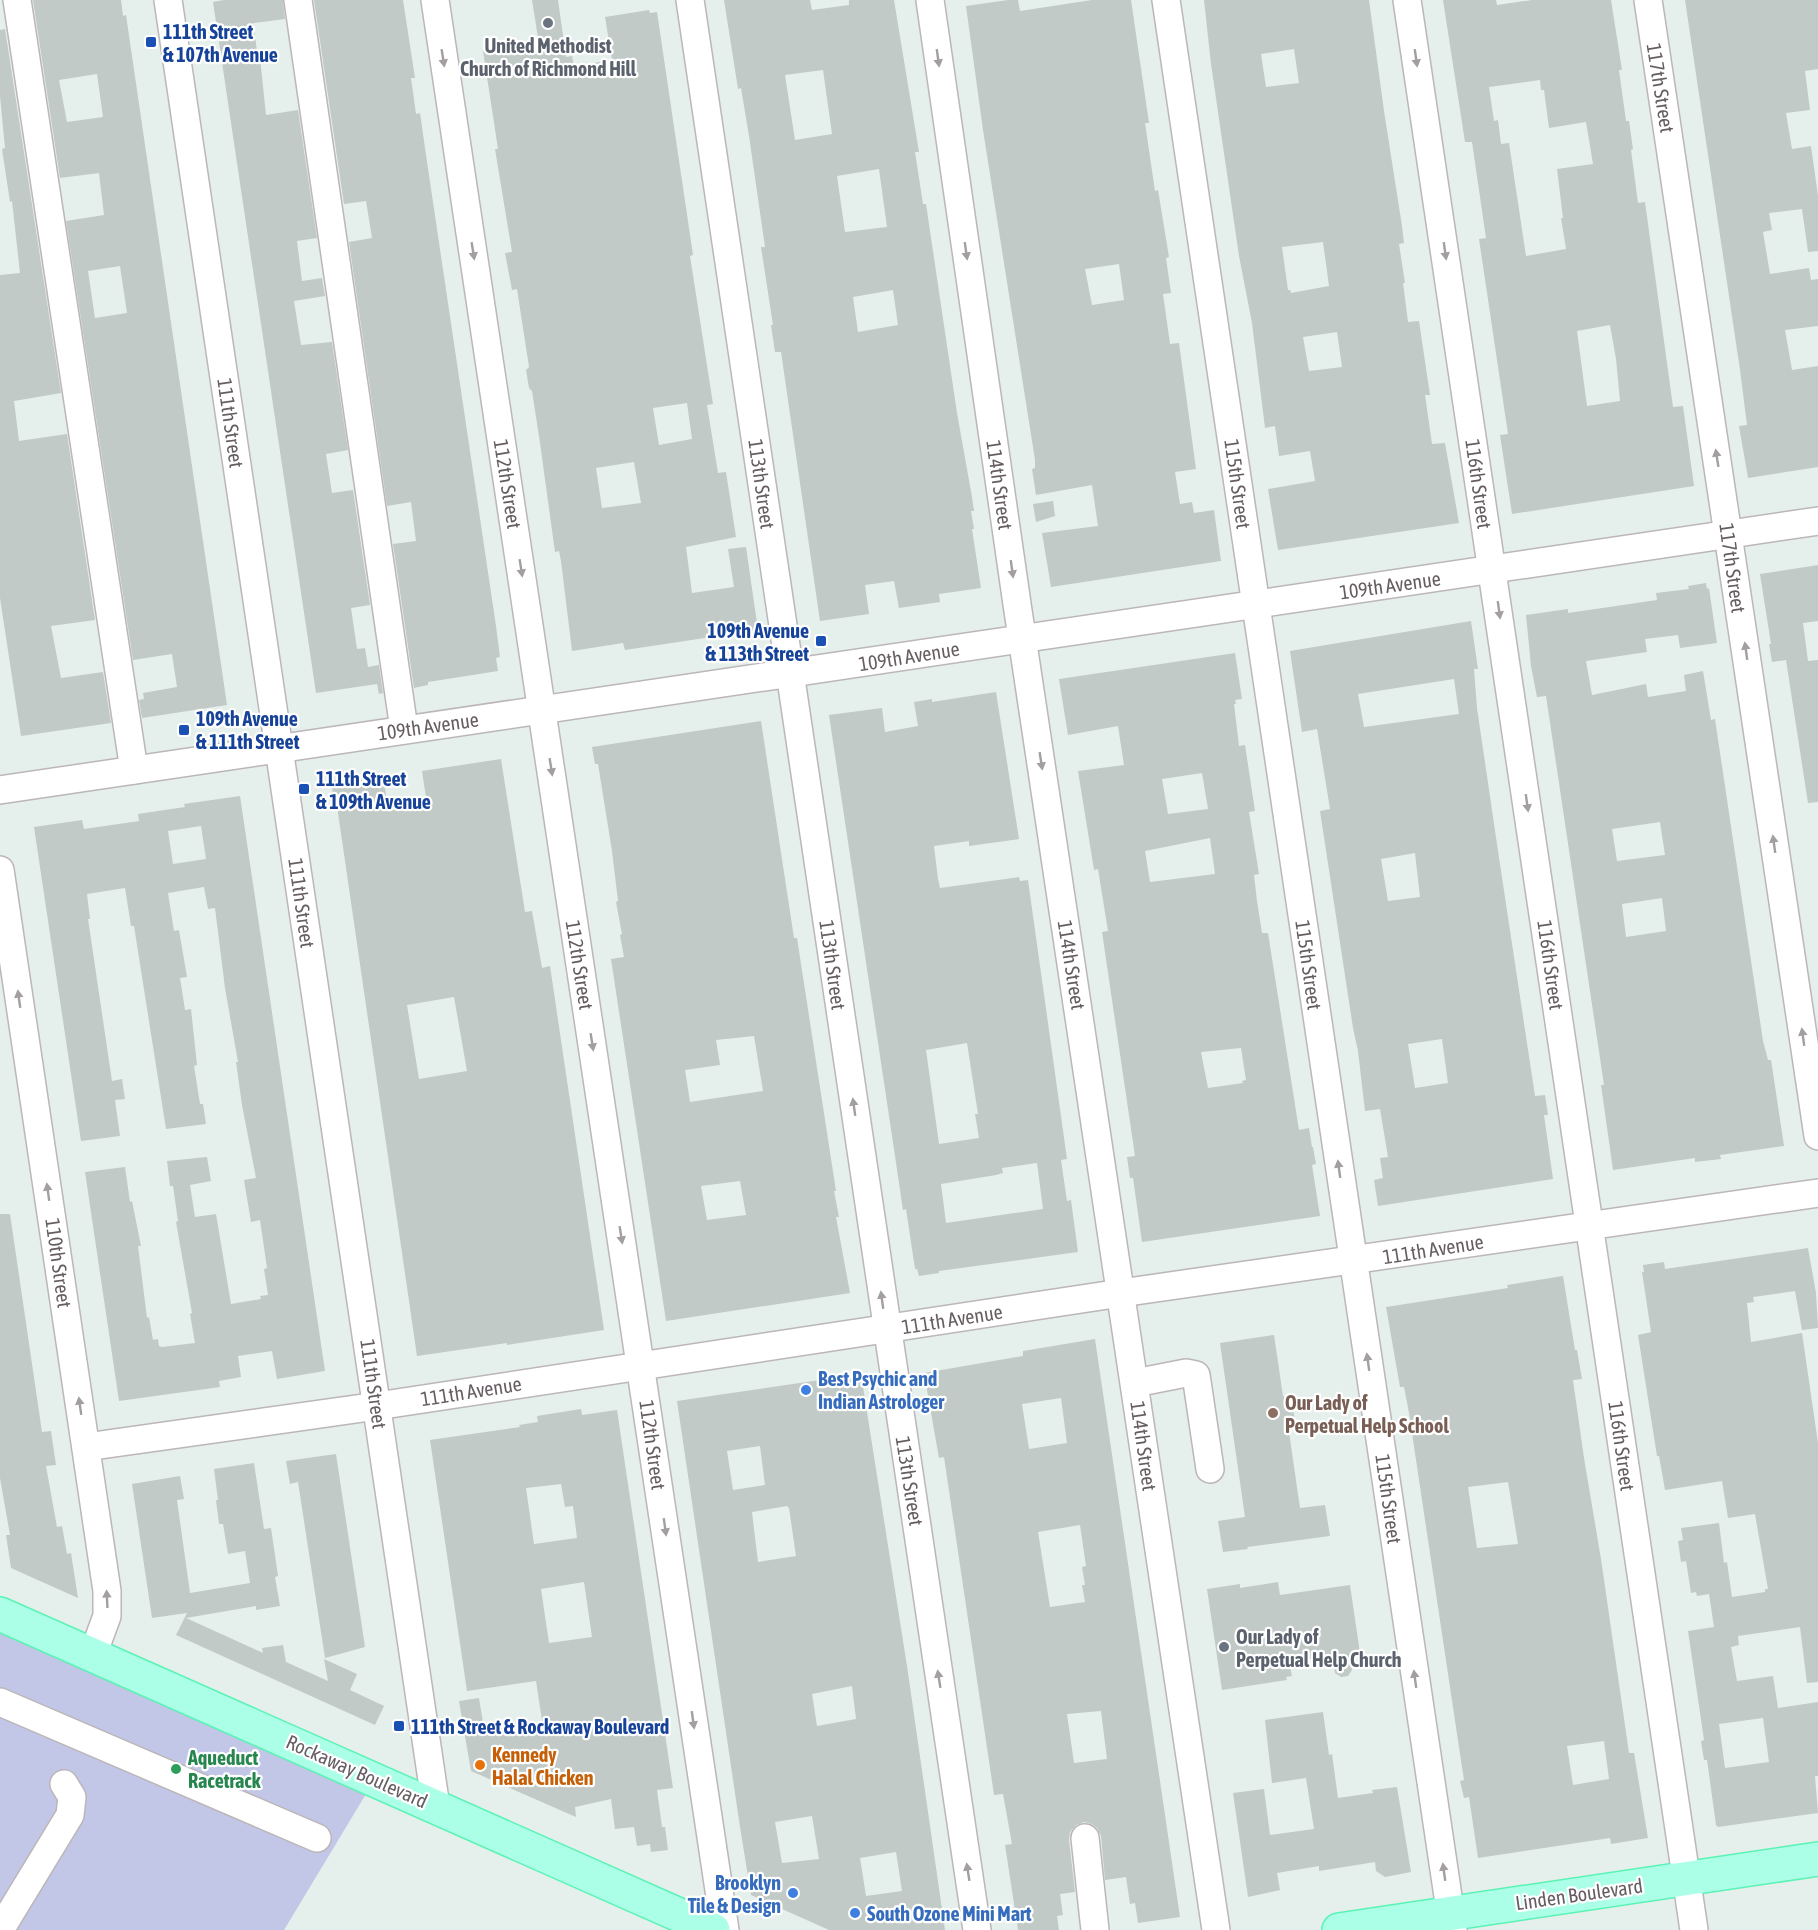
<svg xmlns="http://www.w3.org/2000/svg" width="1818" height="1930" font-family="'Asap Condensed',sans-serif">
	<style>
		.green { fill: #c2c6e7 }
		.building { fill: #c1cac6; fill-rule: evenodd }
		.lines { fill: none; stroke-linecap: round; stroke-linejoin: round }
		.minor-casing { stroke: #bcb6b9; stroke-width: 30 }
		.major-casing { stroke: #5bf3b5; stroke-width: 36 }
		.minor { stroke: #fff; stroke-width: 27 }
		.major { stroke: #abffe7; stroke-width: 33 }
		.oneway { fill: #a39ea1 }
		.worship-dot { fill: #6b7280; stroke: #fff; stroke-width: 2 }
		.transit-dot { fill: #1a4fb4; stroke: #fff; stroke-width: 2 }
		.shop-dot { fill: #3f7fe0; stroke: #fff; stroke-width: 2 }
		.education-dot { fill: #8d6e63; stroke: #fff; stroke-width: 2 }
		.food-dot { fill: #e8710a; stroke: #fff; stroke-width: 2 }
		.leisure-dot { fill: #2e9e5b; stroke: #fff; stroke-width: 2 }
		.labels { text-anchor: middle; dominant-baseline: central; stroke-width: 4.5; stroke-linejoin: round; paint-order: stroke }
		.transit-label { font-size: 20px; font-weight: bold; fill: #164399; stroke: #fff; text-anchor: start }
		.worship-label { font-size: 20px; font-weight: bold; fill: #5b616d; stroke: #fff }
		.street-label { font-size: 20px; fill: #665d62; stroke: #fff }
		.shop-label { font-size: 20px; font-weight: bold; fill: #366cbe; stroke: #fff; text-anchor: start }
		.education-label { font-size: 20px; font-weight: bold; fill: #785e54; stroke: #fff; text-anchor: start }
		.food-label { font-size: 20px; font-weight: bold; fill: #c56008; stroke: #fff; text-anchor: start }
		.leisure-label { font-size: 20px; font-weight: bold; fill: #27864d; stroke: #fff; text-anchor: start }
	</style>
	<rect width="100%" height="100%" fill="#e5efec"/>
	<path class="green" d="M0 1614 375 1779 284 1930H0Z"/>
	<g class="building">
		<path d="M33 0H121L123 16 126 15 227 705 142 718 139 700 144 699 143 693 177 687 172 654 133 660 66 221 104 215 99 173 60 178ZM97 74 103 117 67 122 59 80ZM120 266 127 313 95 318 88 271Z"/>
		<path d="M224 0H283L285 19 253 23 258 58H260L266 115 298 110 317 238 297 241 302 281 322 278 325 296 294 301 301 345 332 342 348 450 326 454 332 493 353 490 370 605 351 608 357 649 365 648 368 667 379 665 383 693 379 694 377 684 316 693 213 2Z"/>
		<path d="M314 0H403L415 78H411L416 114 420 113 426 155 496 626 500 657 496 658 498 671 428 682V685L414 688 393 544 416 541 411 502 387 506 349 242 372 238 366 201 344 204Z"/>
		<path d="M532 0H558L566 57 572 56 574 66 612 60 605 17 649 10 650 13 657 12 693 255 690 256 713 404 707 405 718 473 726 472 736 537 686 547 692 593 734 587 728 549 746 547 758 630 625 650 623 643 572 651 561 561 559 551 555 552 540 443 532 391 529 388 526 370 529 367 517 289 512 290 505 253 512 252 495 149H498L483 51 539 44ZM687 403 692 439 659 445 653 408ZM634 462 641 503 602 508 596 468Z"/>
		<path d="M724 0H810L812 10 849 5V0H894L919 152H915L923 204H926L957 413 972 497 974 511H971L974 529H972L981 588 939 594 940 602 899 608 894 581 865 585 869 614 820 621 781 352H775L771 325H773L761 247H765L749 136 741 88 738 89ZM823 70 832 134 795 140 785 75ZM879 169 887 227 845 232 837 176ZM893 290 898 325 858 332 853 297Z"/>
		<path d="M1008 0H1018L1020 11 1092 0H1131L1149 123H1145L1155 191 1158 190 1169 257 1166 258 1171 293 1163 294 1170 344 1179 343 1196 469 1175 472 1180 504 1192 502 1194 513 1214 510 1221 561 1051 587 1042 533 1098 526 1092 485 1036 495 1032 469 1035 468V460L983 130 966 6ZM1119 264 1124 300 1092 305 1085 269Z"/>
		<path d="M1204 0H1369L1384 111 1402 226 1404 243 1399 244 1405 283H1403L1408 322 1419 321 1430 395H1425L1432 444 1445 443 1459 523 1278 550 1268 489 1315 481 1310 451 1279 456 1275 426 1265 428 1252 323 1239 256 1211 64ZM1294 49 1299 83 1266 87 1261 54ZM1323 242 1329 286 1291 293 1290 290H1288L1282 247ZM1337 332 1342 367 1309 371 1303 337Z"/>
		<path d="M1443 0H1496L1497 5 1532 0H1611L1622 70H1619L1626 121H1629L1633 149 1631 150 1638 203 1645 202 1673 407 1683 406 1694 486 1512 514 1500 435 1508 434 1479 239 1486 238 1472 142H1465ZM1540 80 1541 90H1544L1549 128 1586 122 1593 164 1557 169 1563 218H1561L1566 249 1526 256 1509 143 1501 144 1498 120 1494 121 1489 87ZM1610 325 1616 359 1620 401 1587 406 1577 331Z"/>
		<path d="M1685 0H1818V69L1805 71 1810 110 1786 113 1792 149 1811 146 1818 196V251L1808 252 1802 209 1769 213 1772 230 1763 232 1770 274 1809 268 1811 280 1818 279V326L1785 330 1792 370 1818 366V467L1748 478 1739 426 1747 425 1740 370Z"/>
		<path d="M5 29 61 393 14 401 19 441 67 434 95 620 51 626 61 678 103 672 111 723 21 736 0 598V275L20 273 12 201 10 202 2 149 5 148 0 96V30Z"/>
		<path d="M1053 501 1055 516 1036 522 1033 504Z"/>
		<path d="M1818 565V621L1803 623 1808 661 1818 660V802L1808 803 1786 660 1772 662 1769 644H1771L1760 574Z"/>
		<path d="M1706 583 1707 589 1709 588 1717 643 1680 648 1678 635 1645 639 1647 652 1586 661 1592 695 1646 684 1648 697 1686 691 1684 675 1703 671 1711 720 1715 719 1763 1041 1768 1060H1771L1784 1146 1720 1155 1721 1159 1695 1162V1158L1613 1170 1601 1085H1604L1546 696 1537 697 1531 666 1526 615 1568 609V613L1657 600 1656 593 1689 589 1688 586ZM1660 822 1665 855 1617 861 1612 829ZM1662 898 1666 931 1626 937 1622 904Z"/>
		<path d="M1471 621 1478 669H1474L1477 708 1498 851 1535 1096 1545 1095 1548 1115H1544L1553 1179 1378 1206 1374 1180 1383 1178 1380 1158 1388 1157 1380 1109 1365 1111 1358 1051 1353 1028 1320 811 1330 809 1317 729 1302 732 1290 651ZM1454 679 1459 714 1364 727 1358 694ZM1415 853 1420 897 1388 901 1381 859ZM1442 1039 1448 1083 1415 1088 1408 1044Z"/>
		<path d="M1235 653 1242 699 1235 700 1236 704H1234L1239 746 1245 745 1255 811 1249 812 1259 874 1254 875 1257 901 1262 933H1268L1299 1130 1309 1128 1312 1147H1313L1316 1164 1312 1165 1320 1216 1142 1242 1133 1178H1130L1127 1157 1135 1156 1102 932 1108 931 1098 869 1094 870 1078 771 1124 765 1118 726 1068 735 1059 679ZM1202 773 1208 809 1168 814 1162 779ZM1210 838 1215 874 1150 882 1145 851ZM1241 1048 1246 1080 1242 1081 1243 1083 1208 1088 1201 1052Z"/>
		<path d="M996 692 1019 839 969 846V841L934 846 938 879 940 888 1019 877 1020 881 1028 880 1067 1159 1061 1160 1067 1201 1071 1200 1078 1252 939 1271V1273L919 1276 917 1269H915L906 1209 903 1210 895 1156 829 715 882 708 885 732 918 726 914 702 932 699V702ZM967 1043 978 1114H975L979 1138 939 1144 926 1050ZM1037 1163 1043 1209 946 1223 941 1184 996 1175 1003 1173 1002 1168Z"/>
		<path d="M761 721 794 938H797L836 1191H834L839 1217H836L850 1293 666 1321 611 959 624 957 620 935 622 934 616 902 618 901 612 851 598 764H595L592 747ZM754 1036 763 1091 690 1102 685 1070 720 1065 716 1040ZM740 1181 746 1215 707 1220 701 1186Z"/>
		<path d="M501 759 525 912 532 911 542 968 550 966 604 1330 507 1345V1343L417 1356 337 806H335L331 781 383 773 388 811 427 804 422 771ZM454 997 467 1071 419 1079 407 1005Z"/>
		<path d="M240 796 325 1371 277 1379 272 1351 238 1356 241 1377 219 1381 220 1387 119 1401 85 1172 125 1167 130 1202 132 1201 141 1246H138L147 1318 149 1317 153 1340 158 1339 159 1346 162 1347 195 1343 190 1314 192 1313 176 1222 178 1221 173 1186H170L167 1161 207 1157 211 1181 190 1185 195 1217 216 1214 231 1304 261 1299 260 1296 268 1295 264 1269 267 1268 260 1220 251 1222 244 1180 256 1178 242 1105 236 1062H238L225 988 215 908 208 909 204 887 168 893 174 931 179 930 187 977 180 978 185 1010 191 1009 197 1065 194 1066 200 1104H203L206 1124 166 1129 134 926H131L125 888 87 894 90 919H88L112 1081 122 1079 125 1099 115 1100 120 1136 81 1141 34 827 82 820 84 829 139 821 138 814 185 807 184 804ZM201 826 206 859 173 864 168 831Z"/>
		<path d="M0 1214H10L42 1432 51 1431 56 1465 46 1466 57 1527 62 1526 67 1554 71 1553 78 1598 11 1568 6 1535H10L0 1478Z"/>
		<path d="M1808 1248 1816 1293 1818 1328 1802 1330 1795 1291 1753 1297 1754 1302 1747 1303 1751 1342 1802 1333 1818 1443V1682L1807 1683 1800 1627 1738 1636 1739 1645 1731 1647 1737 1681 1773 1676 1778 1708 1818 1702V1776H1815L1818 1813 1718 1827 1716 1825 1707 1760H1704L1701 1741 1704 1740 1688 1631 1714 1627 1709 1594 1697 1596 1696 1592 1691 1593 1686 1561 1681 1562 1678 1541 1683 1540 1681 1528 1719 1523 1724 1563 1727 1562 1732 1597 1765 1592V1589H1768L1755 1514 1728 1518 1722 1481 1665 1490 1659 1456H1657L1638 1335 1651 1332 1642 1272H1644L1643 1265 1664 1262 1665 1269ZM1763 1718 1769 1762 1725 1768 1719 1724Z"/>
		<path d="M1563 1276 1575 1350H1577L1582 1379 1573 1380 1584 1458 1601 1559 1629 1753H1634L1648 1838 1611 1844 1610 1838 1478 1858 1469 1797 1464 1798 1460 1781 1464 1780 1460 1754 1409 1413 1404 1387H1400L1386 1307 1470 1294 1508 1288 1507 1285ZM1508 1482 1518 1544 1477 1548 1468 1487ZM1604 1741 1609 1779 1573 1785 1567 1746Z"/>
		<path d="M1274 1335 1283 1396 1292 1402 1295 1421 1289 1432 1300 1508 1325 1505 1330 1536 1247 1547 1248 1549 1223 1552 1218 1521 1245 1517 1220 1343Z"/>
		<path d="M1095 1339 1180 1917 1138 1923 1135 1903 1130 1904 1126 1877 1105 1880 1101 1836 1097 1828 1092 1824 1084 1822 1076 1825 1070 1832 1069 1840 1075 1892 1060 1894 1063 1915 1057 1916 1059 1930H1018L1005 1845 1012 1844 1003 1794 994 1795 944 1457 939 1458 924 1373 1023 1356V1351ZM1061 1398 1067 1443 1029 1449 1022 1404ZM1080 1525 1086 1566 1082 1567 1085 1585H1082L1085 1602 1050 1607 1038 1532ZM1101 1711 1107 1759 1074 1763 1067 1714Z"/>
		<path d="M861 1374 907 1666 945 1930H829L751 1895 740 1827 677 1401ZM760 1446 765 1485 733 1490 727 1451ZM787 1506 789 1508 796 1556 758 1562 752 1512ZM852 1686 856 1719 817 1726 812 1694ZM812 1816 819 1859 782 1863 775 1822ZM896 1852 902 1891 866 1896 860 1858Z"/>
		<path d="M581 1409 582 1415 617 1410 673 1788 657 1790 662 1827H665L668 1850 651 1852 650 1844 637 1846 634 1827 615 1829 611 1799 575 1807 576 1817 471 1771 459 1701 479 1698 483 1723 501 1720 503 1734 543 1727 536 1681 467 1691 430 1440 520 1427 519 1425 538 1422 537 1416ZM561 1484 565 1507 573 1506 577 1538 534 1544 526 1488ZM584 1582 592 1637 549 1643 541 1589Z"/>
		<path d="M336 1454 365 1647 325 1658 298 1482 290 1484 286 1461Z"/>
		<path d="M254 1463 264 1529 271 1528 278 1576 275 1577 280 1606 256 1610V1606L186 1618 263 1653 262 1648 283 1645 286 1662 328 1681 324 1659 357 1674 350 1690 384 1706 375 1725 176 1635 187 1613 152 1618 132 1484 180 1476 184 1499 177 1500 190 1593 250 1583 245 1551 228 1554 223 1524H219L216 1500H218L214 1469Z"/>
		<path d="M1278 1582 1280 1595 1350 1585 1360 1653 1350 1655 1352 1670 1348 1676 1341 1677 1335 1673 1332 1656 1289 1662 1292 1676 1286 1677 1287 1680 1222 1690 1207 1589 1240 1584V1588Z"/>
		<path d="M1323 1712 1329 1755 1332 1754 1338 1798 1373 1793 1372 1790 1397 1787 1411 1872 1385 1877 1376 1871 1375 1862 1319 1871V1866L1277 1873 1280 1890 1248 1897 1233 1793 1264 1789 1270 1835 1314 1829 1306 1778 1272 1783 1265 1720Z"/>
	</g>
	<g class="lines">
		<defs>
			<g id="minor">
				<path d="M17 0 134 770"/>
				<path d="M168 0 436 1807"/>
				<path d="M298 0 404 729"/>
				<path d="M435 0 725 1930"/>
				<path d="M690 0 977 1930"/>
				<path d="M930 0 1017 604 1216 1930"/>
				<path d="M1166 0 1453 1930"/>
				<path d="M1407 0 1694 1930"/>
				<path d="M1648 0 1818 1136"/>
				<path d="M0 790 1818 521"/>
				<path d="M0 870 107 1591V1616L93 1654"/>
				<path d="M1135 1383 1186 1373 1196 1375 1210 1469"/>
				<path d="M86 1447 377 1406 1121 1293 1818 1193"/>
				<path d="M0 1702 317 1838"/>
				<path d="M1085 1838 1095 1930"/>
				<path d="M0 1930 70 1815 72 1797 64 1784"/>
			</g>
			<g id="major">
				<path d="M0 1614 713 1930"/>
				<path d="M1339 1930 1818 1859"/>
			</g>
		</defs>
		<use href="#minor" class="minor-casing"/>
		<use href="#major" class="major-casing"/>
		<use href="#minor" class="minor"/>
		<use href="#major" class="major"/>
	</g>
	<defs><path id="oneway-solid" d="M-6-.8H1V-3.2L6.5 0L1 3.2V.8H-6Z" transform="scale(1.5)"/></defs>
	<g class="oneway">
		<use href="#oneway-solid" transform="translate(443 58) rotate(81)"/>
		<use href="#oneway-solid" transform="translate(938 58) rotate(82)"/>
		<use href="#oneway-solid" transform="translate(1416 58) rotate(82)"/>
		<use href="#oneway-solid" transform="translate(473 251) rotate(81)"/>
		<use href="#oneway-solid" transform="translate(966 251) rotate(82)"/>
		<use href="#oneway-solid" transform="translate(1445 251) rotate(82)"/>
		<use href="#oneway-solid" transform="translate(1717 458) rotate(-99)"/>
		<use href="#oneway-solid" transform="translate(521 568) rotate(81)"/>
		<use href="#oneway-solid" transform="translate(1012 569) rotate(82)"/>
		<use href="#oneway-solid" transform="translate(1499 610) rotate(82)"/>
		<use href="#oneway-solid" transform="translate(1746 651) rotate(-98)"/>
		<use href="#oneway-solid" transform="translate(1041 761) rotate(81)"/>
		<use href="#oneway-solid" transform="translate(551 767) rotate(81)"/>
		<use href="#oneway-solid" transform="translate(1527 803) rotate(82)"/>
		<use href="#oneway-solid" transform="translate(1774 844) rotate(-98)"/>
		<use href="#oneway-solid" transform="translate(19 999) rotate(-98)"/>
		<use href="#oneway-solid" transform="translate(1803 1037) rotate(-98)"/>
		<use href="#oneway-solid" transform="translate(592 1042) rotate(81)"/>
		<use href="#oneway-solid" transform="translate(854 1107) rotate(-98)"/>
		<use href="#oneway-solid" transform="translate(1339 1169) rotate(-98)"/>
		<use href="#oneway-solid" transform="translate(48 1192) rotate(-98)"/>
		<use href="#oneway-solid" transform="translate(621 1235) rotate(81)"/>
		<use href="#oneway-solid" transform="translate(882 1300) rotate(-98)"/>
		<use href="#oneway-solid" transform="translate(1368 1362) rotate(-98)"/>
		<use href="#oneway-solid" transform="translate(80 1406) rotate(-98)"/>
		<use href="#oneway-solid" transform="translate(665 1527) rotate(82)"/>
		<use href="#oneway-solid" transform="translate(107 1599) rotate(-93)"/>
		<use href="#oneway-solid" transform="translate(939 1679) rotate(-99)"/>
		<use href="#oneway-solid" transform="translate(1415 1679) rotate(-98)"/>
		<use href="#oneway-solid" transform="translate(693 1720) rotate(82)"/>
		<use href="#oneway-solid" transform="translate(968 1872) rotate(-99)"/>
		<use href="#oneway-solid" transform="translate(1444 1872) rotate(-98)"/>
	</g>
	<g class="worship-dot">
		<circle cx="548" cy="23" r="6"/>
		<circle cx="1224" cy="1647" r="6"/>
	</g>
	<g class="transit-dot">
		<rect x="145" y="36" width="12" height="12" rx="3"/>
		<rect x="815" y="635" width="12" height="12" rx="3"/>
		<rect x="178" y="724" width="12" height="12" rx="3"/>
		<rect x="298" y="783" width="12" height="12" rx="3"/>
		<rect x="393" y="1720" width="12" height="12" rx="3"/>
	</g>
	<g class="shop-dot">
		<circle cx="806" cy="1390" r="6"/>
		<circle cx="793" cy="1893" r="6"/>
		<circle cx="855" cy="1913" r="6"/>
	</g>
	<circle class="education-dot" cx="1273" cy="1413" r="6"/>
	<circle class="food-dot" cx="480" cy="1765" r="6"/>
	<circle class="leisure-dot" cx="176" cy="1769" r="6"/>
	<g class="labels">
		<g class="transit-label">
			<text x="163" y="31">111th Street<tspan x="163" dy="23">&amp; 107th Avenue</tspan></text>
			<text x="809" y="630" text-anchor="end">109th Avenue<tspan x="809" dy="23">&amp; 113th Street</tspan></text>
			<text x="196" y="718">109th Avenue<tspan x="196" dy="23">&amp; 111th Street</tspan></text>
			<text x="316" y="778">111th Street<tspan x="316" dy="23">&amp; 109th Avenue</tspan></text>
			<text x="411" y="1726">111th Street &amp; Rockaway Boulevard</text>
		</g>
		<g class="worship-label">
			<text x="548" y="45">United Methodist<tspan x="548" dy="23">Church of Richmond Hill</tspan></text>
			<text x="1236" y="1636" text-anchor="start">Our Lady of<tspan x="1236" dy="23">Perpetual Help Church</tspan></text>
		</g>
		<g class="street-label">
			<text transform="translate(1661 88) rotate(81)">117th Street</text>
			<text transform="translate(231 423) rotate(82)">111th Street</text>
			<text transform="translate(508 484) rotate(81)">112th Street</text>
			<text transform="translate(762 484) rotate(82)">113th Street</text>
			<text transform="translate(1238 484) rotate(82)">115th Street</text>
			<text transform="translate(1479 484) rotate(82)">116th Street</text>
			<text transform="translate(1000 485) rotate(82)">114th Street</text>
			<text transform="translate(1733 568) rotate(82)">117th Street</text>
			<text transform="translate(1390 585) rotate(-8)">109th Avenue</text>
			<text transform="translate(909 656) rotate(-9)">109th Avenue</text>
			<text transform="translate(428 726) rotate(-8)">109th Avenue</text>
			<text transform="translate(302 903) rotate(82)">111th Street</text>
			<text transform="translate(580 965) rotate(81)">112th Street</text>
			<text transform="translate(833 965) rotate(82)">113th Street</text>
			<text transform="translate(1072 965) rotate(81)">114th Street</text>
			<text transform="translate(1309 965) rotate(82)">115th Street</text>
			<text transform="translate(1551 965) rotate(82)">116th Street</text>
			<text transform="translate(1433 1249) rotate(-9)">111th Avenue</text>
			<text transform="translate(59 1263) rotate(82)">110th Street</text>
			<text transform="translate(952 1319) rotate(-9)">111th Avenue</text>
			<text transform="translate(374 1384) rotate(82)">111th Street</text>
			<text transform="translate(471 1391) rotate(-9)">111th Avenue</text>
			<text transform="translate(653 1445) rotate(82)">112th Street</text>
			<text transform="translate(1144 1446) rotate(82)">114th Street</text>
			<text transform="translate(1622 1446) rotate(82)">116th Street</text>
			<text transform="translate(910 1481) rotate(81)">113th Street</text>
			<text transform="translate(1389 1499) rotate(82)">115th Street</text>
			<text transform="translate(357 1771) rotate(24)">Rockaway Boulevard</text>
			<text transform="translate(1579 1894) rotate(-8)">Linden Boulevard</text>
		</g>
		<g class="shop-label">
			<text x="818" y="1378">Best Psychic and<tspan x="818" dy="23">Indian Astrologer</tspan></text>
			<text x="781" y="1882" text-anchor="end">Brooklyn<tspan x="781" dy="23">Tile &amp; Design</tspan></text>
			<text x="867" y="1913">South Ozone Mini Mart</text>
		</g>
		<g class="education-label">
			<text x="1285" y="1402">Our Lady of<tspan x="1285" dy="23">Perpetual Help School</tspan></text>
		</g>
		<g class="food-label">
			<text x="492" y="1754">Kennedy<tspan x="492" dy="23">Halal Chicken</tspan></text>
		</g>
		<g class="leisure-label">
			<text x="188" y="1757">Aqueduct<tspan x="188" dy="23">Racetrack</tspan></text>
		</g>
	</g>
</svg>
